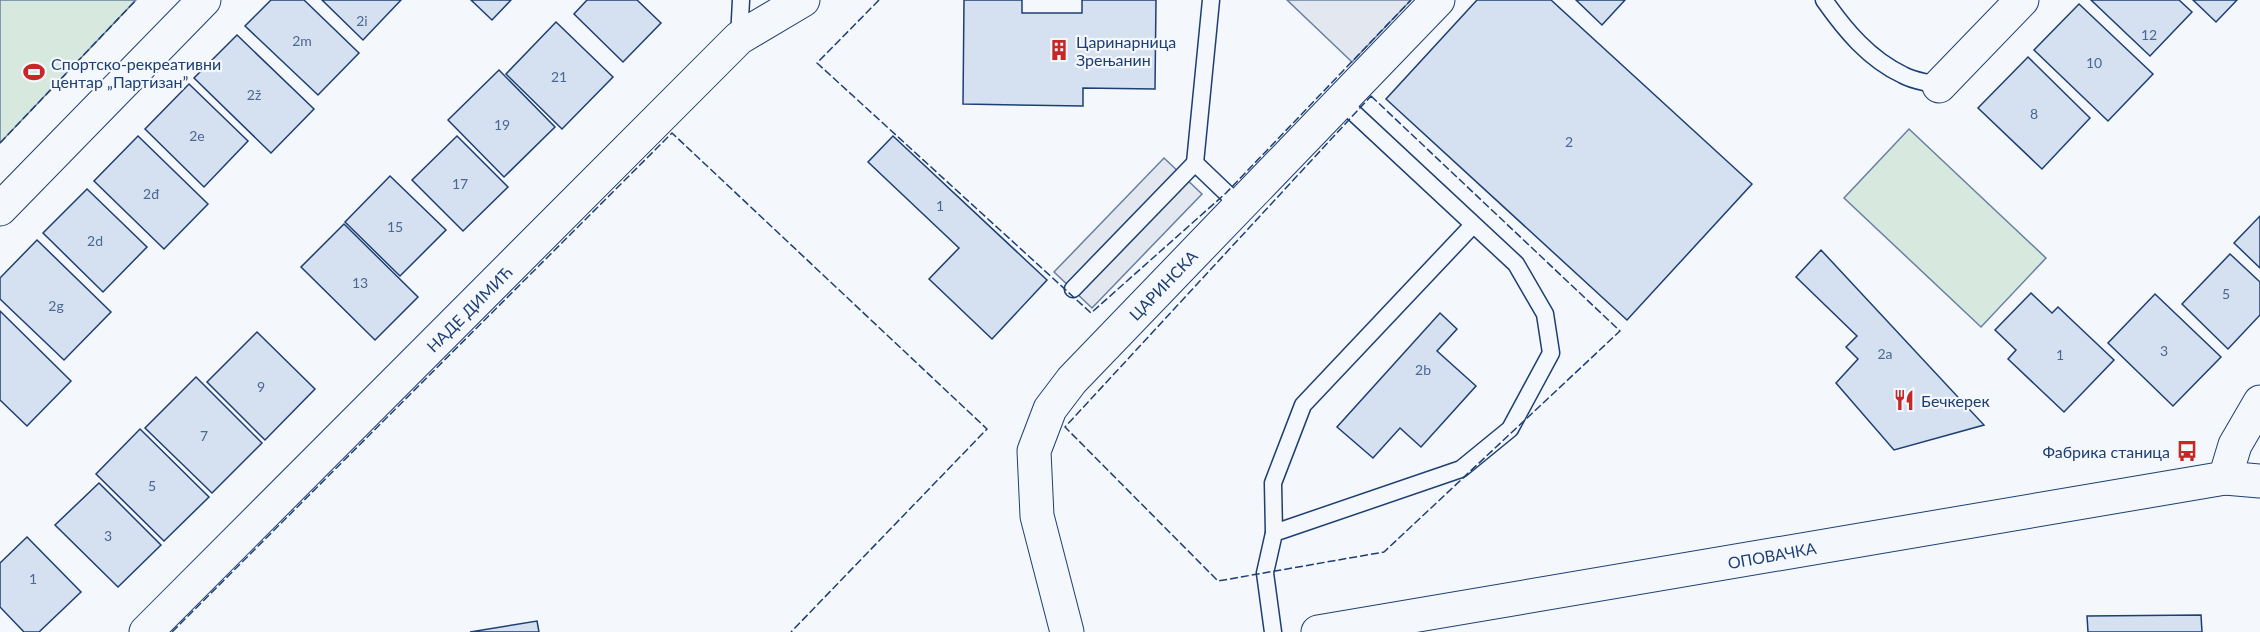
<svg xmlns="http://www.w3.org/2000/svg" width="2260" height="632" font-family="Lato,sans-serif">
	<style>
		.green { fill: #d7e8df; stroke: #687fa3; stroke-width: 1.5 }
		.parking { fill: #e3e8f0; stroke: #687fa3; stroke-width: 1.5 }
		.building { fill: #d5e0f0; stroke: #1d3f73; stroke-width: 1.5 }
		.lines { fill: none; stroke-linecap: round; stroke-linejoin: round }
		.service-casing { stroke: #1d3f73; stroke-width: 19 }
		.minor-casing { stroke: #1d3f73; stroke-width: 35 }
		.primary-casing { stroke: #1d3f73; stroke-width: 35 }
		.service { stroke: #f4f7fb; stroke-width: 16 }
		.minor { stroke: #f4f7fb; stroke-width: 33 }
		.primary { stroke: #f4f7fb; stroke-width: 33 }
		.fence { stroke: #1d3f73; stroke-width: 1.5; stroke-dasharray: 8 3; stroke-linecap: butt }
		.labels { text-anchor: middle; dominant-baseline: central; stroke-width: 4.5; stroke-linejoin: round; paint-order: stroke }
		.number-label { font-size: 14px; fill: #4b6792 }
		.poi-label { font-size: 16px; fill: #1d3f73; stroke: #f4f7fb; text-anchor: start }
		.street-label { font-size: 16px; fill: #1d3f73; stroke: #f4f7fb }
	</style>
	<rect width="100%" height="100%" fill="#f4f7fb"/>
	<g class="green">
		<path d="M0 0H136L0 143Z"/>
		<path d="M1909 129 2046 258 1981 327 1844 198Z"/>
	</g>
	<g class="parking">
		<path d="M1287 0H1411L1352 62Z"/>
		<path d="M1164 158 1202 194 1092 308 1054 272Z"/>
	</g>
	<g class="building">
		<path d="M271 0H304L359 53 318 95 245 26Z"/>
		<path d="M322 0H401L363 40Z"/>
		<path d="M471 0H511L492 20Z"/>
		<path d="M587 0H637L661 23 623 62 574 14Z"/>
		<path d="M964 0H1022V13H1082V0H1156L1155 89 1083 88V106L963 104Z"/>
		<path d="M1477 0H1551L1752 184 1627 320 1386 99Z"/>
		<path d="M1576 0H1625L1602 25Z"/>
		<path d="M2091 0H2179L2192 12 2150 56Z"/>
		<path d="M2193 0H2237L2216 22Z"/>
		<path d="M2079 4 2153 74 2108 121 2034 50Z"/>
		<path d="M556 22 613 77 562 129 506 74Z"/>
		<path d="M237 35 314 109 271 153 194 78Z"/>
		<path d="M2028 57 2090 118 2042 169 1978 108Z"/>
		<path d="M499 70 555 127 504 177 448 120Z"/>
		<path d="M189 84 248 141 204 187 145 129Z"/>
		<path d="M138 136 208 204 164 249 94 181Z"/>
		<path d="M457 136 508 187 463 231 412 180Z"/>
		<path d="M893 136 1047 280 992 339 929 279 959 248 868 162Z"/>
		<path d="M390 176 446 230 400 276 345 222Z"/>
		<path d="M87 189 147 247 103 292 43 233Z"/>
		<path d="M2260 216V268L2234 243Z"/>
		<path d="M344 224 418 297 375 340 301 267Z"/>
		<path d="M37 240 111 312 64 360 0 299V278Z"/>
		<path d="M1821 250 1984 425 1894 450 1836 383 1858 359 1846 347 1857 336 1796 277Z"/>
		<path d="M2230 254 2260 282V315L2228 349 2182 304Z"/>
		<path d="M2031 293 2052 313 2058 307 2114 360 2064 412 2008 359 2016 350 1995 330Z"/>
		<path d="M2155 294 2221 357 2173 406 2108 343Z"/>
		<path d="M0 311 71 381 27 426 0 400Z"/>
		<path d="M1440 313 1457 329 1437 351 1476 386 1421 447 1400 428 1373 458 1337 427Z"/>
		<path d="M257 332 315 389 265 440 207 382Z"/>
		<path d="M196 377 262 443 212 493 145 428Z"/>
		<path d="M140 429 209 497 164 541 96 474Z"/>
		<path d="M99 483 161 545 118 587 55 525Z"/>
		<path d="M27 537 81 592 39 632H24L0 607V563Z"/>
		<path d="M2201 615 2202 632H2088L2087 616Z"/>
		<path d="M537 621 539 632H470Z"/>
	</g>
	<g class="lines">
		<defs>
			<g id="service">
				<path d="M1824 0C1845 30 1869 59 1903 75 1913 81 1928 82 1939 86"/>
				<path d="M739 38 741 0"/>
				<path d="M1195 163 1211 0"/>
				<path d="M1073 289 1195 163 1240 206"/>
				<path d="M1274 533 1273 483 1303 405 1473 225"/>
				<path d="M1273 632 1265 573 1274 533 1461 469 1510 429 1551 353 1545 314 1516 264 1341 101"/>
			</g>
			<g id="minor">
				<path d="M1939 86 2022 0"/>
				<path d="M0 209 204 0"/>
				<path d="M2225 478 2235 445 2260 402"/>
				<path d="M146 632 739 38 803 0"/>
				<path d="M1067 632 1037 516 1034 451 1050 409 1072 380 1438 0"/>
			</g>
			<path id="primary" d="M1318 632 2225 478 2260 481"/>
		</defs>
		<use href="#service" class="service-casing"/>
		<use href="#minor" class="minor-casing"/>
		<use href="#primary" class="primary-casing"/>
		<use href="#service" class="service"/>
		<use href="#minor" class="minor"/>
		<use href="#primary" class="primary"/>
		<g class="fence">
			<path d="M879 0 817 63 1091 313 1226 193 1411 0"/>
			<path d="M1371 96 1620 331 1384 552 1218 581 1065 427Z"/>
			<path d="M0 143 136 0"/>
			<path d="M172 632 672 133 987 429 791 632"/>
		</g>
	</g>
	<defs>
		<symbol id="building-bare" viewBox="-9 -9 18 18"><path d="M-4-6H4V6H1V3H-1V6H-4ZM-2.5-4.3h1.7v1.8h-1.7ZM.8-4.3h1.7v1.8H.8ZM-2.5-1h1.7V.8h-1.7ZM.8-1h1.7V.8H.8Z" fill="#c62828" stroke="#f4f7fb" stroke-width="2.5" paint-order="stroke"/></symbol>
		<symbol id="stadium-bare" viewBox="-9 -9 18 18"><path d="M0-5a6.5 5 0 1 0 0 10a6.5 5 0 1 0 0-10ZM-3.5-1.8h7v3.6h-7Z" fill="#c62828" stroke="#f4f7fb" stroke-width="2.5" paint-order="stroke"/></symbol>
		<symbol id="restaurant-bare" viewBox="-9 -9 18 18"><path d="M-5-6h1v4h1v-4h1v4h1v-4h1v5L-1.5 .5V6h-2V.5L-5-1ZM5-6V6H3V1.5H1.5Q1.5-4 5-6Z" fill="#c62828" stroke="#f4f7fb" stroke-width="2.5" paint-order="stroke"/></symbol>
		<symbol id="bus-bare" viewBox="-9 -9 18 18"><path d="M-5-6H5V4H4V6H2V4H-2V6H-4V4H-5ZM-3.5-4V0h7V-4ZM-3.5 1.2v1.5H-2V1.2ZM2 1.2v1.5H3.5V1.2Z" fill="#c62828" stroke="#f4f7fb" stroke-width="2.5" paint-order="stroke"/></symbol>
	</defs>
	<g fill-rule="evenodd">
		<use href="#building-bare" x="1044" y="35" width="30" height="30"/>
		<use href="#stadium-bare" x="19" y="57" width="30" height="30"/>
		<use href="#restaurant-bare" x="1889" y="385" width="30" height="30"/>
		<use href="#bus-bare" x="2172" y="436" width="30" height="30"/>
	</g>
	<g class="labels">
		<g class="number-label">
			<text x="362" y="20">2i</text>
			<text x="2149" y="34">12</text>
			<text x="302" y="40">2m</text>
			<text x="2094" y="62">10</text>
			<text x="559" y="76">21</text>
			<text x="254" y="94">2ž</text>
			<text x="2034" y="113">8</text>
			<text x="502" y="124">19</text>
			<text x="197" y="135">2e</text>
			<text x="1569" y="141">2</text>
			<text x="460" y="183">17</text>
			<text x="151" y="193">2đ</text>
			<text x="940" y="205">1</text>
			<text x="395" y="226">15</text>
			<text x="95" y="240">2d</text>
			<text x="360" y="282">13</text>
			<text x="2226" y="293">5</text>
			<text x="56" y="305">2g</text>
			<text x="2164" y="350">3</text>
			<text x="1885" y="353">2a</text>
			<text x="2060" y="354">1</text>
			<text x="1423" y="369">2b</text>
			<text x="261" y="386">9</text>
			<text x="204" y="435">7</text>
			<text x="152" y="485">5</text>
			<text x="108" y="535">3</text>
			<text x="33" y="578">1</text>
		</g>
		<g class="poi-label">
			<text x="1076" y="41">Царинарница<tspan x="1076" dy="18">Зрењанин</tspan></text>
			<text x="51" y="63">Спортско-рекреативни<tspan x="51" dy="18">центар „Партизан”</tspan></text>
			<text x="1921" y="400">Бечкерек</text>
			<text x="2170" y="451" text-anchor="end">Фабрика станица</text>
		</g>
		<g class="street-label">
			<text transform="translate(1163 285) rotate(-46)">ЦАРИНСКА</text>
			<text transform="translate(469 309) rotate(-45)">НАДЕ ДИМИЋ</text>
			<text transform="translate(1772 555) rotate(-10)">ОПОВАЧКА</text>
		</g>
	</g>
</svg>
